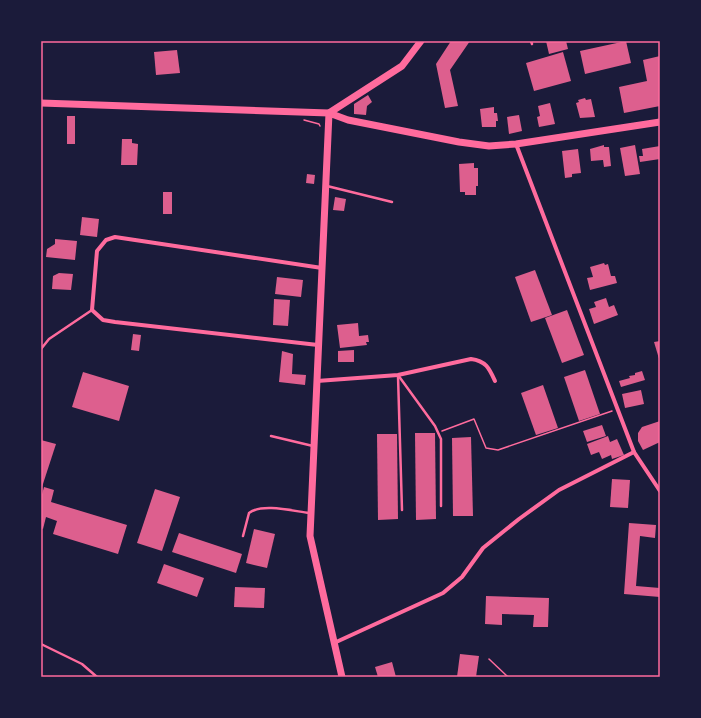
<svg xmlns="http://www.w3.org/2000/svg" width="701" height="718" font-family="'Fira Sans',sans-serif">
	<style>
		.building { fill: #dd5f8e }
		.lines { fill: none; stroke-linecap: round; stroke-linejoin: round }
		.path { stroke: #ff6b9d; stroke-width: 1.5 }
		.service { stroke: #ff6b9d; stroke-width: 2.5 }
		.minor { stroke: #ff6b9d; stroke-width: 4 }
		.tertiary { stroke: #ff6b9d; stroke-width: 7 }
		.secondary { stroke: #ff6b9d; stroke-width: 7 }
		.neatline { fill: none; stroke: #ff6b9d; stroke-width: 1.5 }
	</style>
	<rect width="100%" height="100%" fill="#1b1b3a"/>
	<g class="building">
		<path d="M451 41H470L450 70 458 106 445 108 436 64Z"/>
		<path d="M546 41H566L568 49 549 54Z"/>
		<path d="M626 41 631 63 585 74 580 51Z"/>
		<path d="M177 50 180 73 156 75 154 52Z"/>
		<path d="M563 52 571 81 534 91 526 63Z"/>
		<path d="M660 56V106L624 113 619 87 647 81 643 60Z"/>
		<path d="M368 95 372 102 367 106 366 115 354 114V104Z"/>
		<path d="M585 98 586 100 591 99 595 117 580 118 576 103 579 102 578 100Z"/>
		<path d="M550 103 555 124 539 127 537 117 540 116 538 106Z"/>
		<path d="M494 107V113H497L498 121H496V127H482L480 109Z"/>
		<path d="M519 115 522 131 509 134 507 117Z"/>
		<rect x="67" y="116" width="8" height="28"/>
		<path d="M122 139H132V143L138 144 137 165H121Z"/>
		<path d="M604 145V147H609L611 166 604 167 603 160 591 161 590 149Z"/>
		<path d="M635 145 640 174 625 176 620 148Z"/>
		<path d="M660 146V159L640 162 639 156H643L642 149Z"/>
		<path d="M578 149 581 173 572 174V177L565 178 562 151Z"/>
		<path d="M474 163V168H478V186H476V195H465V192H460L459 164Z"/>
		<path d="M307 174 315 175 314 184 306 183Z"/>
		<rect x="163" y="192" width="9" height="22"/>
		<path d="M335 197 346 199 344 211 333 210Z"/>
		<path d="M82 217 99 219 97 237 80 235Z"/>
		<path d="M55 239 77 241 75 260 46 257 47 249 55 244Z"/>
		<path d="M604 263 605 265 608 264 611 276H615L617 283 590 290 587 278 593 277 590 267Z"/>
		<path d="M535 270 552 315 531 322 515 277Z"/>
		<path d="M59 273 73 274 71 290 52 289 53 276Z"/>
		<path d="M277 277 303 280 301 297 275 294Z"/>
		<path d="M606 298 609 307 614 305 618 315 594 324 589 309 596 307 594 302Z"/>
		<path d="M274 299 290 300 288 326 273 325Z"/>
		<path d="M567 310 584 355 562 363 545 318Z"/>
		<path d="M358 323 359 336 368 335 369 342H366L367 345 340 348 337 325Z"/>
		<path d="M133 334 141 335 139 351 131 350Z"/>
		<path d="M660 341V362L654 342Z"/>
		<path d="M354 350V362H338V351Z"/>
		<path d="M282 351 293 354 292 374 306 375 305 385 279 382Z"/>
		<path d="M585 370 600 414 579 421 564 377Z"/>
		<path d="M642 371 645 380 621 387 619 381 630 378 629 376 635 375V373Z"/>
		<path d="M83 372 129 386 119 421 72 407Z"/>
		<path d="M543 385 558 428 536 435 521 393Z"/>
		<path d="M641 390 644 404 625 408 622 394Z"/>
		<path d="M660 421V442L643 450 638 441V433L642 427Z"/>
		<path d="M602 425 606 436 587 442 583 431Z"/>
		<path d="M415 433H435L436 519 416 520Z"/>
		<path d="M377 434H397L398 519 378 520Z"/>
		<path d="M608 436 610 442 617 439 624 455 612 459 611 455 602 459 599 452 591 455 587 444Z"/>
		<path d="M471 437 473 516H453L452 438Z"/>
		<path d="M41 440 56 444 41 490Z"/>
		<path d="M612 479 630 480 628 508 610 507Z"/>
		<path d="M44 487 54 490 51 502 127 525 118 554 53 534 57 521 46 517 43 529 41 528V498Z"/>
		<path d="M155 489 180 497 162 551 137 543Z"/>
		<path d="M629 523 656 525 655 538 640 536 636 586 660 588V597L624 594Z"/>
		<path d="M254 529 275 534 267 568 246 563Z"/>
		<path d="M179 533 242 554 236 573 172 552Z"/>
		<path d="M164 564 204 578 197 597 157 583Z"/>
		<path d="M235 587 265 588 264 608 234 607Z"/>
		<path d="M486 596 549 598 548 627H533L534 615 502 614V625L485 624Z"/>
		<path d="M460 654 479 656 476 677H457Z"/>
		<path d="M392 662 396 677H378L375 667Z"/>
	</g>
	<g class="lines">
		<g class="path">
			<path d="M304 120 319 124 320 126"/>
			<path d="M442 431 474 419 486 448 498 450 612 411"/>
			<path d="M489 659 508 677"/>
		</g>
		<g class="service">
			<path d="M531 41 532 44"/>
			<path d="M327 186 392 202"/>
			<path d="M41 349 49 339 92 310"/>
			<path d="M398 375 435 426 441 439V506"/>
			<path d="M398 376 402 510"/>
			<path d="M271 436 313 446"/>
			<path d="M243 536 249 513C262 503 293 511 309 513"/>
			<path d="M41 644 82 664 97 677"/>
		</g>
		<g class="minor">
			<path d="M516 144 634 452 660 491"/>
			<path d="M318 345 115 322 103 320 92 310 97 251 106 240 115 237 322 268"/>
			<path d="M317 381 398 375 471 359C486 361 489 368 495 381"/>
			<path d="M334 643 443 593 462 577 483 548 519 519 559 490 634 452"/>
		</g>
		<path class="tertiary" d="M342 677 310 536 329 113 348 120 459 142 489 146 516 144 660 122"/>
		<path class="secondary" d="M41 103 329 113 402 66 421 41"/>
	</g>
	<rect width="701" height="718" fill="none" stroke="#1b1b3a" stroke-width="84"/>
	<rect x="42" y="42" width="617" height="634" class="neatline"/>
</svg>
